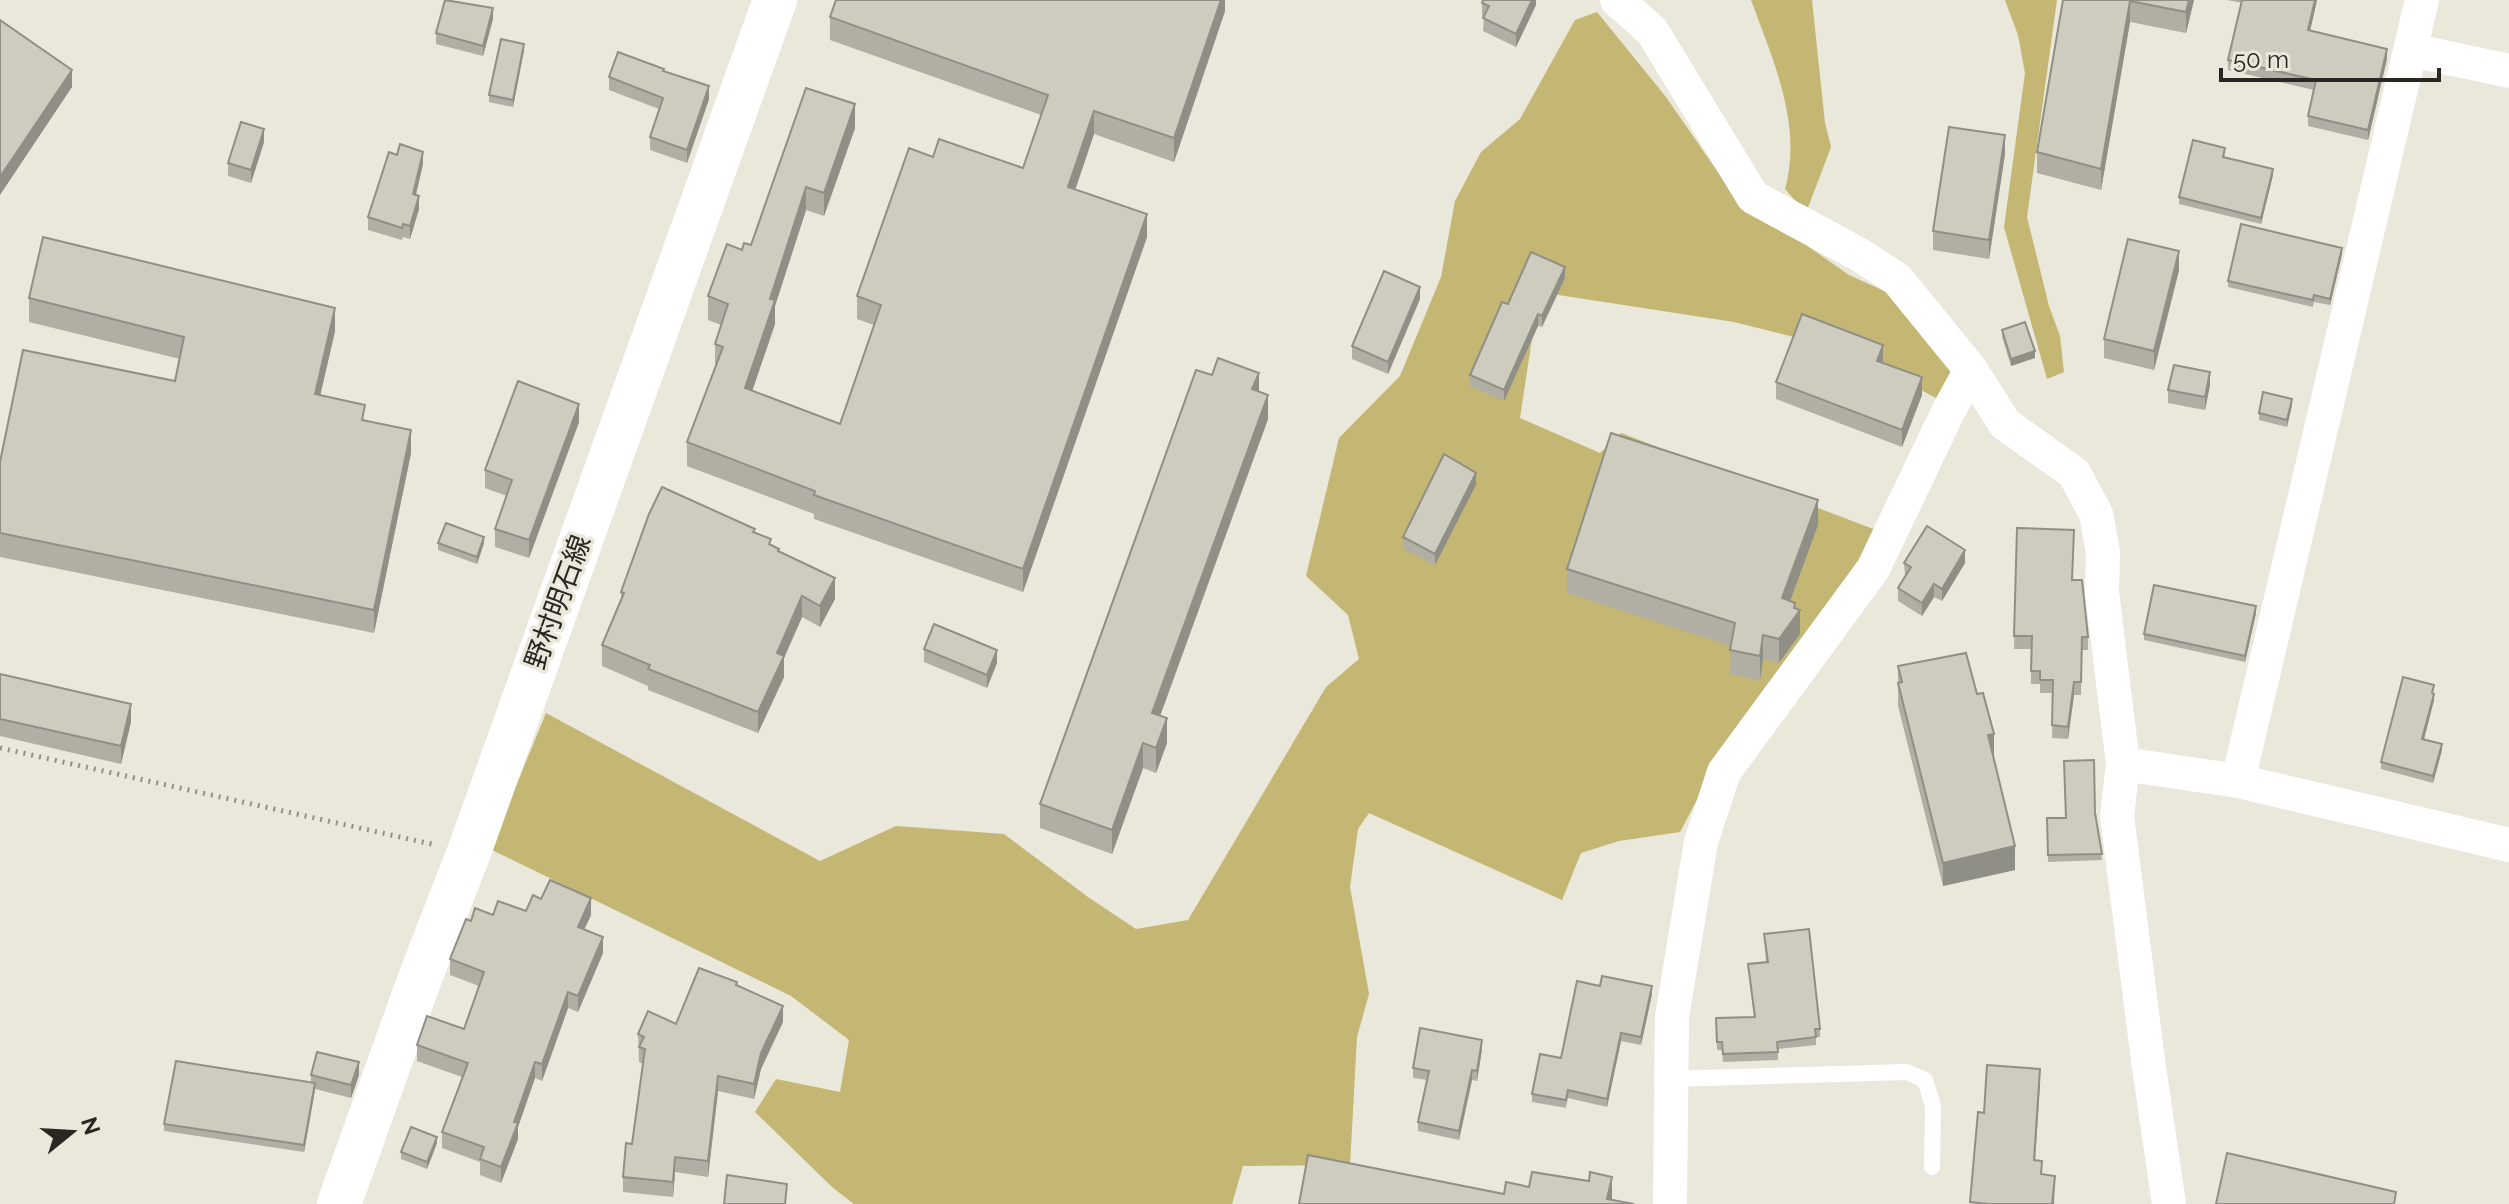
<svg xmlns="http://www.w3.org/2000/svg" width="2509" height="1204" font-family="Raleway,'Noto Sans JP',sans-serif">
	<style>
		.forest { fill: #c4b673 }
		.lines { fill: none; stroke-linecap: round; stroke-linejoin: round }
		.path { stroke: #929087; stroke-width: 5; stroke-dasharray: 2 6; stroke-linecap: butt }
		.lane { stroke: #fff; stroke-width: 16 }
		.street { stroke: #fff; stroke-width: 34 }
		.secondary { stroke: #fff; stroke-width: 44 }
		.wall { fill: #b1afa4 }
		.shaded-wall { fill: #908f86 }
		.building { fill: #ceccbf; stroke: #908f86; stroke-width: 2 }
		.labels { text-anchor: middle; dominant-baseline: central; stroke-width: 7; stroke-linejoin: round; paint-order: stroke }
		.street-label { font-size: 28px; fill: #282722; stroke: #eae7db }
	</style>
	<rect width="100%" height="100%" fill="#eae7db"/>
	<g class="forest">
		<path d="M1751 0H1812L1825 123 1831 147 1806 213 1785 189C1803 125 1773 60 1751 0Z"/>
		<path d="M2005 0H2057L2027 217 2049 306 2060 336 2064 372 2047 379 2004 227 2025 73 2018 35Z"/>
		<path d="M1597 12 1666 97 1744 210 1773 222 1849 275 1904 300 1963 369 1936 398 1845 350 1734 322 1539 292 1520 418 1600 453 1621 433 1876 530 1867 561 1726 745 1680 832 1619 841 1581 853 1562 900 1369 813 1358 829 1350 887 1369 994 1357 1037 1350 1165 1243 1166 1232 1204H854L832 1187 755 1112 776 1079 840 1092 849 1040 791 996 490 849 546 713 820 861 896 826 1004 834 1088 897 1136 929 1188 920 1326 687 1359 659 1348 615 1306 576 1339 438 1400 376 1441 277 1455 201 1481 152 1520 119 1575 20Z"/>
	</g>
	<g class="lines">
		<path class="path" d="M0 748 436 845"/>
		<path class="lane" d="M1670 1079 1907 1072 1925 1080 1933 1106 1932 1167"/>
		<g class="street">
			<path d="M1617 0 1652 31 1753 197 1860 255 1897 279 1971 370 2005 424 2074 473 2096 514 2103 552 2102 592 2123 764 2117 816 2148 1060 2169 1204"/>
			<path d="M2411 50 2509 71"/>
			<path d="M2123 764 2238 781 2509 845"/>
			<path d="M2238 781 2422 0"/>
			<path d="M1670 1204 1672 1017 1701 842 1724 772 1873 569 1949 410 1971 370"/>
		</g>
		<path class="secondary" d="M339 1204 420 978 469 852 775 0"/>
	</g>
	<g class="wall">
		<path d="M1225 0V11L1174 162 1094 134 1075 190 1147 237 1023 592 814 519V514L687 466V442L715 367V344L721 325 708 320V296L742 250 751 245 855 128 824 216 806 210 775 306V324L752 391 840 424 874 325 857 319V296L933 157 1023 168 1041 115 830 40V17Z"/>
		<path d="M1536 0V5L1516 47 1483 31 1484 17 1482 16V3Z"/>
		<path d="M2063 0H2194L2186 33 2130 22 2101 190 2037 173V152Z"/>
		<path d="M2227 0H2317L2310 31 2387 59 2368 140 2308 126V116L2314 90 2228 70V60L2242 3Z"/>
		<path d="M493 19 483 56 436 44V33Z"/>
		<path d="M524 50 513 107 489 102V95Z"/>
		<path d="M664 71 709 99 687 163 650 150V137L659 109 609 90V77Z"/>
		<path d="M264 142 251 183 228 176V163Z"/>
		<path d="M2005 154 1989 259 1933 250V231Z"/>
		<path d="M2225 154 2224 157 2273 175 2261 224 2179 204V197Z"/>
		<path d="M423 164 416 195 419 209 410 239 403 237 402 240 368 230V217Z"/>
		<path d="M2342 254 2330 305 2314 302 2313 307 2228 287V281Z"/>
		<path d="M2179 270 2154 370 2104 358V339Z"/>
		<path d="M1565 278 1542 327 1538 326 1504 401 1470 386V375L1508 304Z"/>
		<path d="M29 298 335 331 320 396 365 420 411 453 374 633 0 557V462L175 381 180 359 29 322Z"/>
		<path d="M1420 299 1388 374 1352 359V346Z"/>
		<path d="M2002 330 2035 358 2011 366 2002 337Z"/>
		<path d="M1883 363 1922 395 1902 447 1776 399V382Z"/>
		<path d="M2210 385 2205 410 2168 403V390Z"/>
		<path d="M1259 392 1268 419 1160 716 1167 743 1156 773 1143 768 1112 854 1040 828V804Z"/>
		<path d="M2292 405 2287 427 2259 420V413Z"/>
		<path d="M579 422 529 558 495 547V529L507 496 485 488V470Z"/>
		<path d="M1476 485 1435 565 1403 549V537Z"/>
		<path d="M1818 525 1790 601 1795 608 1800 634 1779 663 1763 659 1760 680 1730 674 1731 646 1567 593V569Z"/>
		<path d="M2017 528 2072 580 2088 637V650H2082L2081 695H2074L2068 739 2052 738 2053 693H2040V684H2031V649H2014Z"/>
		<path d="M755 532 835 599 820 627 802 617 784 658V677L758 733 648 690V686L602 666V645L621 599V592Z"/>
		<path d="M438 543H484L477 564 438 550Z"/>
		<path d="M1904 563H1965L1942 601 1934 597 1922 616 1898 601V588L1905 576Z"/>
		<path d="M2256 613 2245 662 2144 640V634Z"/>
		<path d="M924 649 997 663 987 688 924 662Z"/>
		<path d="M1898 666 1994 758 2015 870 1943 886 1898 706Z"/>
		<path d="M0 674 131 722 121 764 0 736Z"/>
		<path d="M2433 693 2434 700 2424 740 2442 750 2433 783 2381 769V762Z"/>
		<path d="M2095 813 2102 860 2048 862 2047 818H2066Z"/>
		<path d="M541 899 591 915 584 929 603 953 578 1012 568 1008 542 1081 535 1078 518 1127V1139L501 1183 480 1175V1162L442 1148V1132L462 1077 417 1061V1045L464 1029 479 986 450 975V959L471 921 493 915 526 911Z"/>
		<path d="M1764 934 1820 1029V1037H1816V1045L1778 1049V1060L1723 1062 1722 1050H1717L1716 1018 1754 1017 1748 964 1766 962Z"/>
		<path d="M737 986 783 1022 761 1069 754 1099 718 1091 708 1177 675 1172 673 1197 623 1192V1177L632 1144 643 1064 639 1062 638 1034 676 1024Z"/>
		<path d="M1600 986 1652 994 1641 1045 1621 1041 1607 1107 1568 1098 1566 1108 1532 1102V1094L1561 1058Z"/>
		<path d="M1482 1049 1477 1081 1472 1080 1459 1140 1418 1131V1122L1427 1080 1413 1078V1068Z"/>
		<path d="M311 1075H359L351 1098 315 1089 304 1152 164 1131V1124L311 1083Z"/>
		<path d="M437 1143 427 1169 401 1159V1152Z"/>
	</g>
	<g class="shaded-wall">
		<path d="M1221 0H1225V11L1174 162V138Z"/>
		<path d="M1532 0H1536V5L1516 47V34Z"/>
		<path d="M2189 0H2194L2186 33V12Z"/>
		<path d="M2315 0H2317L2308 40V30Z"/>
		<path d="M2130 1V22L2101 190V169Z"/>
		<path d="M493 8V19L483 56V46Z"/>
		<path d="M524 44V50L513 107V100Z"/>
		<path d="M2387 49V59L2368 140V130Z"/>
		<path d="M72 70V87L0 195V177Z"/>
		<path d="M709 86V99L687 163V150Z"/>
		<path d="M855 104V128L824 216V193Z"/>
		<path d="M1094 111V134L1068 211V187Z"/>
		<path d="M264 129V142L251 183V170Z"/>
		<path d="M2005 135V154L1989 259V240Z"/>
		<path d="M423 152V164L413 206V194Z"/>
		<path d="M2273 169V175L2261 224V218Z"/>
		<path d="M806 187V210L775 306V324L745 412V388L770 299Z"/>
		<path d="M419 196V209L410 239V226Z"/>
		<path d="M1147 214V237L1023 592V569Z"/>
		<path d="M2342 248V254L2330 305V299Z"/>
		<path d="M2179 251V270L2154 370V351Z"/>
		<path d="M1565 267V278L1542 327V316Z"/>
		<path d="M1420 287V299L1388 374V362Z"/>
		<path d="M335 308V331L315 418V394Z"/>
		<path d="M1538 314V326L1504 401V390Z"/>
		<path d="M1883 345V362L1877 378V361Z"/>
		<path d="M2035 351V358L2011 366V359Z"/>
		<path d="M2210 372V385L2205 410V397Z"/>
		<path d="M1259 373V397L1252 389Z"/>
		<path d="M1922 377V395L1902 447V430Z"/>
		<path d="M1268 395V419L1152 738V713Z"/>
		<path d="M2292 399V405L2287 427V420Z"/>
		<path d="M579 404V422L529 558V540Z"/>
		<path d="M411 430V453L374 633V610Z"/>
		<path d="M1476 473V485L1435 565V554Z"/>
		<path d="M1818 500V525L1782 623V598Z"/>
		<path d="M484 537V543L477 564V557Z"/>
		<path d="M1965 550V563L1942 601V589Z"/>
		<path d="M835 578V599L820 627V606Z"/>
		<path d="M1934 584V597L1922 616V603Z"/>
		<path d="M802 596V617L784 658V677L758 733V712L777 653Z"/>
		<path d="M1795 603V617L1800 610V634L1779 663V639Z"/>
		<path d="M2256 606V613L2245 662V656Z"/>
		<path d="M1763 635V659L1760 680V656Z"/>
		<path d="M997 650V663L987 688V675Z"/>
		<path d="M2074 682V695L2068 739V727Z"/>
		<path d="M2434 694V700L2422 746V739Z"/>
		<path d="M131 704V722L121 764V746Z"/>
		<path d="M1167 718V743L1156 773V748Z"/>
		<path d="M1994 734V758L1988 759V735Z"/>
		<path d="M1143 743V768L1112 854V830Z"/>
		<path d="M2442 744V750L2433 783V776Z"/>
		<path d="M2015 846V870L1943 886V863Z"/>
		<path d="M591 898V915L578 943V927Z"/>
		<path d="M603 937V953L578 1012V996Z"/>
		<path d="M1652 986V994L1641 1045V1037Z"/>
		<path d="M568 992V1008L542 1081V1064Z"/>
		<path d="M783 1006V1022L761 1069 754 1099V1084L761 1053Z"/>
		<path d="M1621 1033V1041L1607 1107V1099Z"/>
		<path d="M1482 1040V1049L1477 1081V1071Z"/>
		<path d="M359 1062V1075L351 1098V1085Z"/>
		<path d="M535 1062V1078L518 1127V1139L501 1183V1167L514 1122Z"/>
		<path d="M2040 1069V1085L2034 1176V1160Z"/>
		<path d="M1472 1070V1080L1459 1140V1131Z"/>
		<path d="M718 1076V1091L708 1177V1161Z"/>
		<path d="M315 1083V1090L304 1152V1145Z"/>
		<path d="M437 1137V1143L427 1169V1162Z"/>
		<path d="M675 1157V1172L673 1197V1182Z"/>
		<path d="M2055 1176 2054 1204H2052Z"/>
		<path d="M1612 1177V1200L1607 1199Z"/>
	</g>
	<g class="building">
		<path d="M445 0 493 8 483 46 436 33Z"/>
		<path d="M836 0H1221L1174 138 1094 111 1068 187 1147 214 1023 569 814 495 815 491 687 442 723 347 715 344 728 304 708 296 727 244 742 250 744 243 751 245 806 88 855 104 824 193 806 187 770 299 775 300 745 388 840 424 881 305 857 296 909 148 933 157 939 139 1023 168 1048 95 830 17Z"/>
		<path d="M1483 0H1532L1516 34 1483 18 1489 6 1482 3Z"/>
		<path d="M2063 0H2189L2186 12 2130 1 2101 169 2037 152Z"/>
		<path d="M2242 0H2315L2308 30 2387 49 2368 130 2308 116 2316 80 2228 60Z"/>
		<path d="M0 20 72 70 0 177Z"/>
		<path d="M501 39 524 44 513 100 489 95Z"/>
		<path d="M618 52 664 69 663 71 709 86 687 150 650 137 663 98 609 77Z"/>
		<path d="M241 122 264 129 251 170 228 163Z"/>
		<path d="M1949 127 2005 135 1989 240 1933 231Z"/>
		<path d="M2193 140 2225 148 2223 157 2273 169 2261 218 2179 197Z"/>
		<path d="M400 144 423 152 413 194 419 196 410 226 403 224 402 228 368 217 389 152 397 155Z"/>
		<path d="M2241 224 2342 248 2330 299 2314 295 2313 300 2228 281Z"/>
		<path d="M43 237 335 308 315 394 365 405 362 420 411 430 374 610 0 533V462L23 350 175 381 184 337 29 298Z"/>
		<path d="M2128 239 2179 251 2154 351 2104 339Z"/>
		<path d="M1531 252 1565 267 1542 316 1538 314 1504 390 1470 375 1502 302 1508 304Z"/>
		<path d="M1384 271 1420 287 1388 362 1352 346Z"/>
		<path d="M1802 314 1883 345 1877 361 1922 377 1902 430 1776 382Z"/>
		<path d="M2025 322 2035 351 2011 359 2002 330Z"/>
		<path d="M1218 358 1259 373 1252 389 1268 395 1152 713 1167 718 1156 748 1143 743 1112 830 1040 804 1196 370 1212 375Z"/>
		<path d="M2174 365 2210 372 2205 397 2168 390Z"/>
		<path d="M518 381 579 404 529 540 495 529 512 480 485 470Z"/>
		<path d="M2263 392 2292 399 2287 420 2259 413Z"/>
		<path d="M1611 433 1818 500 1782 598 1795 603 1794 608 1800 610 1779 639 1763 635 1760 656 1730 650 1735 623 1567 569Z"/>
		<path d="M1444 454 1476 473 1435 554 1403 537Z"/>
		<path d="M662 487 755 529 753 532 771 539 769 544 779 549 778 551 835 578 820 606 802 596 777 653 784 656 758 712 648 669 650 665 602 645 624 593 621 592 649 514Z"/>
		<path d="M446 523 484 537 477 557 438 543Z"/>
		<path d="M1927 526 1965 550 1942 589 1934 584 1922 603 1898 588 1911 567 1904 563Z"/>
		<path d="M2017 528 2074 530 2072 580H2082L2088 637H2082L2081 682H2074L2068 727 2052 725 2053 680H2040V671H2031L2032 636H2014Z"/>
		<path d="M2154 585 2256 606 2245 656 2144 634Z"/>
		<path d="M934 624 997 650 987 675 924 649Z"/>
		<path d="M1966 653 1977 694 1983 693 1994 734 1988 735 2015 846 1943 863 1898 683 1902 682 1898 666Z"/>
		<path d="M0 674 131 704 121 746 0 719Z"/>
		<path d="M2403 677 2434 685 2432 693 2434 694 2422 739 2442 744 2433 776 2381 762Z"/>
		<path d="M2094 760 2095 813 2102 854 2048 855 2047 818H2066L2064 761Z"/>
		<path d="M550 880 591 898 578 927 603 937 578 996 568 992 542 1064 535 1062 514 1122 518 1123 501 1167 480 1159 484 1147 442 1132 468 1063 417 1045 427 1016 464 1029 484 972 450 959 466 919 471 921 475 908 493 915 498 901 526 911 533 895 541 899Z"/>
		<path d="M1809 929 1820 1029H1815L1816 1037 1777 1042 1778 1052 1723 1054 1722 1042H1717L1716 1018 1755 1017 1748 964 1768 962 1764 934Z"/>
		<path d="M699 968 737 982 736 985 783 1006 761 1053 754 1084 718 1076 708 1161 675 1157 673 1182 623 1177 626 1143 632 1144 645 1049 639 1047 644 1037 638 1034 648 1011 676 1024Z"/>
		<path d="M1602 976 1652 986 1641 1037 1621 1033 1607 1099 1568 1090 1566 1100 1532 1094 1540 1054 1561 1058 1577 981 1600 986Z"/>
		<path d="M1420 1028 1482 1040 1477 1071 1472 1070 1459 1131 1418 1122 1429 1071 1413 1068Z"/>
		<path d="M317 1052 359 1062 351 1085 311 1075Z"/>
		<path d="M176 1061 315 1083 304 1145 164 1124Z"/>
		<path d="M1987 1065 2040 1069 2034 1160 2042 1161 2041 1174 2055 1176 2052 1204H1988L1970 1202 1978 1112 1984 1113Z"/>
		<path d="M411 1127 437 1137 427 1162 401 1152Z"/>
		<path d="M2227 1153 2396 1192 2394 1204H2216Z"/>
		<path d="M1308 1155 1504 1194 1506 1182 1529 1187 1532 1172 1589 1181 1590 1172 1612 1177 1607 1199 1634 1204H1299Z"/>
		<path d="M727 1175 787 1184 785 1204H724Z"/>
	</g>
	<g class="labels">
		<g class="street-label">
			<text transform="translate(558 602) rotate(-70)">野村明石線</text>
		</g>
	</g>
	<g transform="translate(72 1132) rotate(72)" stroke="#eae7db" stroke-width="6" paint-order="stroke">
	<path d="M0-6L14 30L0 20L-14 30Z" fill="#282722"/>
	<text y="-12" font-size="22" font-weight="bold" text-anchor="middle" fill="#282722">N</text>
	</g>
	<path d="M2221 68v12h218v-12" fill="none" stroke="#282722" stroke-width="4"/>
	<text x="2233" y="68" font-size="24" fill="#282722" stroke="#eae7db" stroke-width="6" paint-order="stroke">50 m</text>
</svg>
